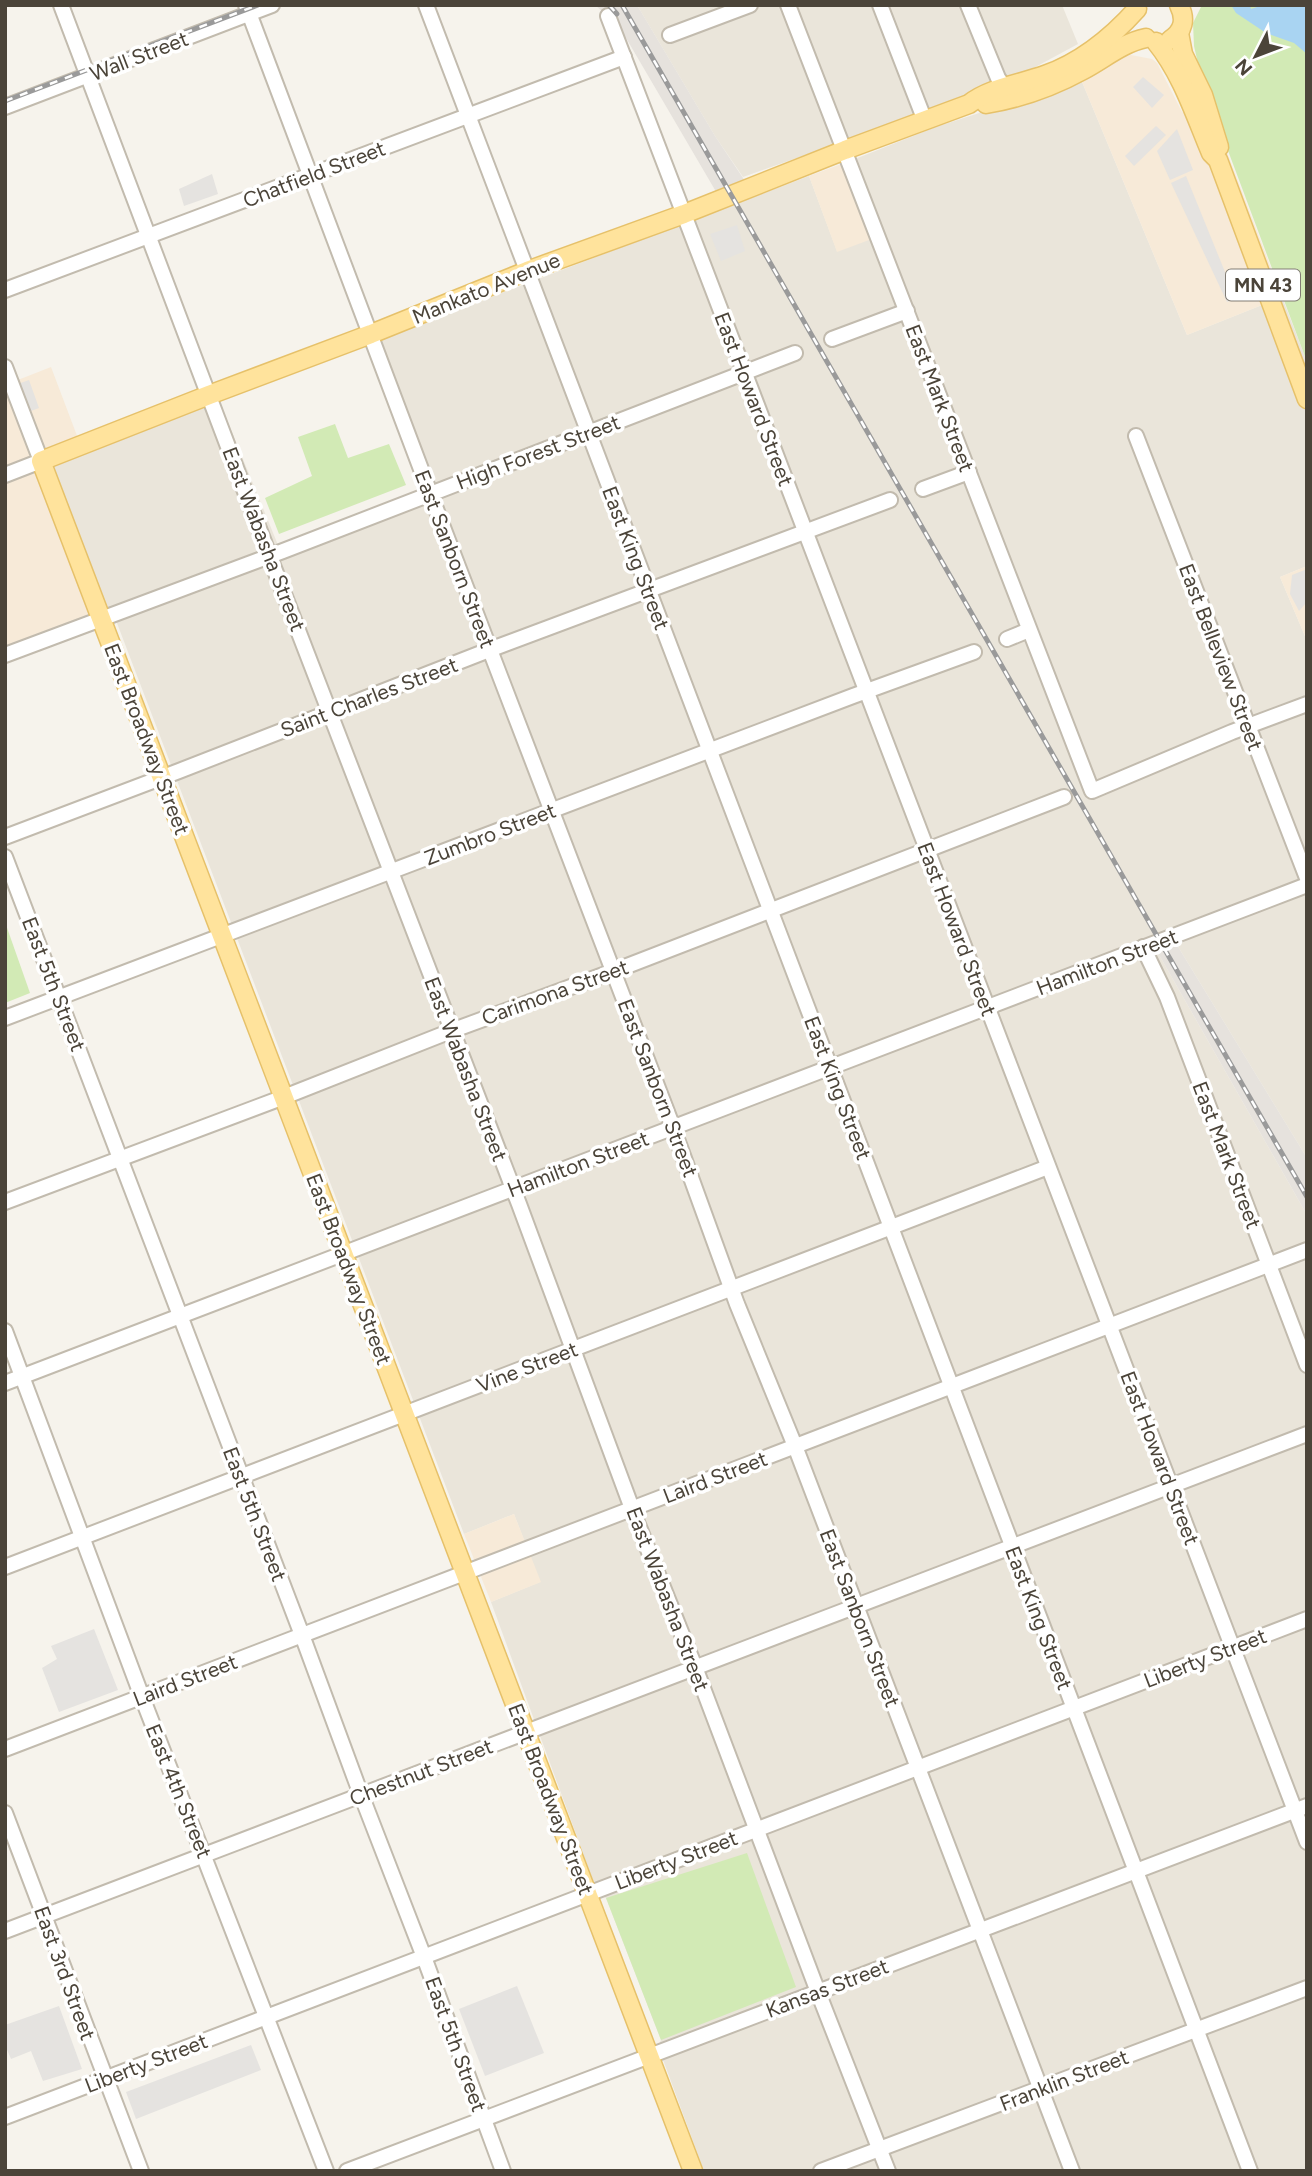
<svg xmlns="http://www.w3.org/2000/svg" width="1312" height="2176" font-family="Figtree,sans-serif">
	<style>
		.residential { fill: #eae5da }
		.commercial { fill: #f7ead8 }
		.industrial { fill: #e6e2dd }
		.green { fill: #d2eab5 }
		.parking { fill: #e5e3e0 }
		.water { fill: #a9d4f2 }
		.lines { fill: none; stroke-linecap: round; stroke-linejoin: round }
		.minor-casing { stroke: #c2bbae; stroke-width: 18 }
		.major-casing { stroke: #e6c16a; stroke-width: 21 }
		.minor { stroke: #fff; stroke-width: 14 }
		.major { stroke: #ffe39c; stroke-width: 18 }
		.rail-casing { stroke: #9a9a9a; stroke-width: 5 }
		.rail { stroke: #fff; stroke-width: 2.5; stroke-dasharray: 8; stroke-linecap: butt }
		.labels { text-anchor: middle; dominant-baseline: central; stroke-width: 7; stroke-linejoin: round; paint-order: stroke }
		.shield { fill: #fff; stroke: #817c74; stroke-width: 2 }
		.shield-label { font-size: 19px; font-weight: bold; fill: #4b4439 }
		.street-label { font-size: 21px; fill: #4b4439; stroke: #fff }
	</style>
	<rect width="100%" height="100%" fill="#f6f3ec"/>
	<g class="residential">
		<path d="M637 5H1062L1078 44 1028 71 955 102 743 177 715 136Z"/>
		<path d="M1080 77 1187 335 1282 297 1307 362V566L1280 577 1307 641V1158L1177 945 1158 953 1307 1215V2171H704L658 2046 661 2040 606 1898 598 1894 491 1602 540 1582 514 1514 464 1534 112 610 94 614 35 458 214 388 278 545 433 484 378 340 809 176 837 251 884 234 855 159 936 127 1010 103Z"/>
	</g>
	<g class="commercial">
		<path d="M1131 55 1152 59 1157 63 1182 112 1217 126 1282 297 1187 335 1080 77 1113 57Z"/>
		<path d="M855 159 885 234 837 252 809 176Z"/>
		<path d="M51 367 79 441 35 458 94 614 8 646 5 639V385Z"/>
		<path d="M1307 566V641L1280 577Z"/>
		<path d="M514 1514 541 1582 491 1602 464 1534Z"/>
	</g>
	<g class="industrial">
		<path d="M595 5H637L715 136 755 196 725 207 619 26Z"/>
		<path d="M1177 945 1307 1158V1215L1158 953Z"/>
	</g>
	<g class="green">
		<path d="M1202 5H1307V362L1202 81 1194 46 1193 23Z"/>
		<path d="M335 424 348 458 389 444 406 485 279 534 265 498 312 476 298 437Z"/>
		<path d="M5 922 30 993 5 1003Z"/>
		<path d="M747 1853 796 1987 661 2040 606 1898Z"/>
	</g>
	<g class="parking">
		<path d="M1143 77 1164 95 1152 108 1133 87Z"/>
		<path d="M1156 126 1166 135 1134 166 1125 156Z"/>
		<path d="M1177 129 1193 170 1170 180 1157 151Z"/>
		<path d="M212 174 218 194 184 206 179 189Z"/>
		<path d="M1186 176 1236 299 1227 302 1171 183Z"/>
		<path d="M737 225 745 251 721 261 710 234Z"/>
		<path d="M29 380 39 408 28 412 18 384Z"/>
		<path d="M1307 569V602L1299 611 1290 594 1292 575Z"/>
		<path d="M94 1629 118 1690 59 1712 42 1668 57 1659 51 1646Z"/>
		<path d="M517 1986 544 2053 485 2076 459 2009Z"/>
		<path d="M59 2006 82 2069 43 2081 31 2051 11 2059 5 2045V2025Z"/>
		<path d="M251 2045 261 2070 136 2119 126 2092Z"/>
	</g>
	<path class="water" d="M1231 5H1250L1251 9 1263 5H1307V54L1294 43 1266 33 1236 13Z"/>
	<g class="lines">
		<defs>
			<g id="minor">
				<path d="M61 5 269 555 519 1204 637 1522 695 1667 818 1992 888 2171"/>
				<path d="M246 5 436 509 669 1117 737 1304 795 1446 1072 2171"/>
				<path d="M426 5 1250 2171"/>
				<path d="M788 5 1092 791 1232 732 1307 704"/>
				<path d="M880 5 925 121"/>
				<path d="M968 5 998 78 1005 88"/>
				<path d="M608 16 1307 1842"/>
				<path d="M670 35 750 5"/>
				<path d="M5 107 272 5"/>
				<path d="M5 290 624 57"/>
				<path d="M832 339 907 311"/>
				<path d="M5 367 41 461 5 475"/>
				<path d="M1136 436 1307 878"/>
				<path d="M923 489 969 472"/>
				<path d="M1007 639 1029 630"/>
				<path d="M5 655 283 551 795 353"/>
				<path d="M5 837 179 771 489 650 890 500"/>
				<path d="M5 857 302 1635 357 1784 424 1957 503 2171"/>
				<path d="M1143 947 1167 997 1307 1365"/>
				<path d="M5 1018 853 696 974 652"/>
				<path d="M5 1202 284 1097 451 1031 614 971 1064 797"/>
				<path d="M5 1331 142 1697 326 2171"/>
				<path d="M5 1383 1307 885"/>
				<path d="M5 1567 1048 1167"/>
				<path d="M5 1749 1307 1250"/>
				<path d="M5 1813 141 2171"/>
				<path d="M5 1931 1307 1434"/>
				<path d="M5 2117 1307 1619"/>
				<path d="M347 2171 1307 1806"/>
				<path d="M821 2171 1307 1988"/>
			</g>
			<g id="major">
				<path d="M1179 33 1183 54 1203 95 1219 147"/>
				<path d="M1170 40C1184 31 1186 19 1179 5"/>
				<path d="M1156 42C1182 74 1195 115 1211 153L1218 160 1307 399"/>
				<path d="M986 104C1021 98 1052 87 1083 70 1104 59 1122 43 1146 38"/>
				<path d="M693 2171 41 461 209 395 371 334 527 271 684 214 845 150 969 104C989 88 1020 84 1045 75 1082 62 1111 38 1137 9"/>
			</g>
		</defs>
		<use href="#minor" class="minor-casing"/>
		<use href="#major" class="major-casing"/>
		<use href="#minor" class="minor"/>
		<use href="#major" class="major"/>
		<defs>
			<g id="rail">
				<path d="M609 5 617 14"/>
				<path d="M622 5 1307 1197"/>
				<path d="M5 101 258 5"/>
			</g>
		</defs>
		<use href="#rail" class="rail-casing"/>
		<use href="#rail" class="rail"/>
	</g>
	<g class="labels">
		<rect class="shield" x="1226" y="269.5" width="74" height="31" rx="5"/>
		<g class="shield-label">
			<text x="1263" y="285">MN 43</text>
		</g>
		<g class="street-label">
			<text transform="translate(139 56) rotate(-21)">Wall Street</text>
			<text transform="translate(314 174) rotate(-21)">Chatfield Street</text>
			<text transform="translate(486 288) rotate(-22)">Mankato Avenue</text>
			<text transform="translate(940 398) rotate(69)">East Mark Street</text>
			<text transform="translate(754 399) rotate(69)">East Howard Street</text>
			<text transform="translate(538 452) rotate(-21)">High Forest Street</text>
			<text transform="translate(264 539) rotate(69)">East Wabasha Street</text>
			<text transform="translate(636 558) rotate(69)">East King Street</text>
			<text transform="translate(455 559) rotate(69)">East Sanborn Street</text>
			<text transform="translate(1221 657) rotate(69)">East Belleview Street</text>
			<text transform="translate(369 697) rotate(-21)">Saint Charles Street</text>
			<text transform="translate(147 739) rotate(69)">East Broadway Street</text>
			<text transform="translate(490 834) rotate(-21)">Zumbro Street</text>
			<text transform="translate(957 929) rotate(69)">East Howard Street</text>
			<text transform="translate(1107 962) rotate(-21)">Hamilton Street</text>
			<text transform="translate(54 984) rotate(69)">East 5th Street</text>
			<text transform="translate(555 992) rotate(-20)">Carimona Street</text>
			<text transform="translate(466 1069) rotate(69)">East Wabasha Street</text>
			<text transform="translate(658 1088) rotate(69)">East Sanborn Street</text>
			<text transform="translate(838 1088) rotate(69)">East King Street</text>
			<text transform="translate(1227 1155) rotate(69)">East Mark Street</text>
			<text transform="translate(578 1164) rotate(-21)">Hamilton Street</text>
			<text transform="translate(349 1269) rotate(69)">East Broadway Street</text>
			<text transform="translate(527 1367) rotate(-21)">Vine Street</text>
			<text transform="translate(1160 1458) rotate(69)">East Howard Street</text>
			<text transform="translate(715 1477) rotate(-21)">Laird Street</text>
			<text transform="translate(255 1514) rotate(69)">East 5th Street</text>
			<text transform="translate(668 1599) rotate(69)">East Wabasha Street</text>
			<text transform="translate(860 1618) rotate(69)">East Sanborn Street</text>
			<text transform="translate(1039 1618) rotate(69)">East King Street</text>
			<text transform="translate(1205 1658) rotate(-21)">Liberty Street</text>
			<text transform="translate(185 1680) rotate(-21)">Laird Street</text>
			<text transform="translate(421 1772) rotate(-21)">Chestnut Street</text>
			<text transform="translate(179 1791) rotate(68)">East 4th Street</text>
			<text transform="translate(551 1799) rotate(69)">East Broadway Street</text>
			<text transform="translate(676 1860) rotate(-21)">Liberty Street</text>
			<text transform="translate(65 1973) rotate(70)">East 3rd Street</text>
			<text transform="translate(827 1988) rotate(-21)">Kansas Street</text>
			<text transform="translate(456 2044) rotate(70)">East 5th Street</text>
			<text transform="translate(146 2063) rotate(-21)">Liberty Street</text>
			<text transform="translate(1064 2080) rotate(-21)">Franklin Street</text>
		</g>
	</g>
	<rect width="1312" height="2176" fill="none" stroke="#4b4439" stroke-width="14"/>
	<g transform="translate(1256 56) rotate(228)" stroke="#ffffff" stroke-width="5" paint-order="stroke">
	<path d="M0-5L12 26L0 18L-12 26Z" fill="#4b4439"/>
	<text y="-10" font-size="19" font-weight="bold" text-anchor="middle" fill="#4b4439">N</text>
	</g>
</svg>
